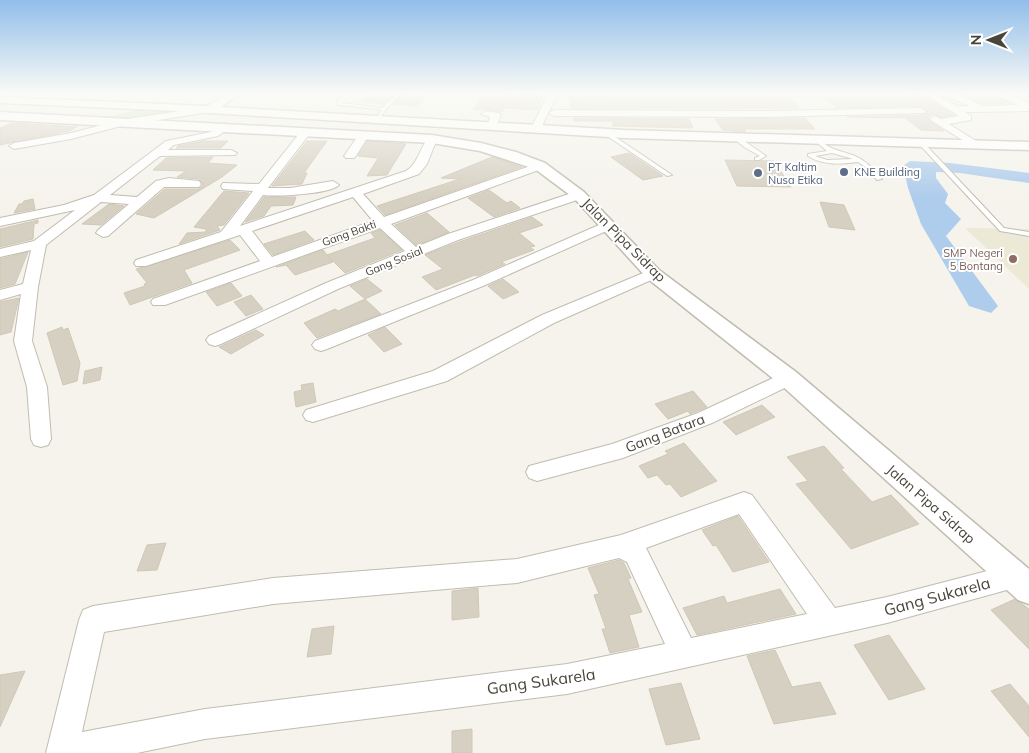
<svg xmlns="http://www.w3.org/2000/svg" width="1029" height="753" font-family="Mulish,sans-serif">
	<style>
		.education { fill: #ede9d7 }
		.green { fill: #cde6b8 }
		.water { fill: #aeccec }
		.building { fill: #d6d0c2; stroke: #d0c8b6 }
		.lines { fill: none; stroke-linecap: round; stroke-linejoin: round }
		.service-casing { stroke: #c0bcaf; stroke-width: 2 }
		.minor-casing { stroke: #c0bcaf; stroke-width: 2 }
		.tertiary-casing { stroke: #c0bcaf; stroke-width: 3 }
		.service { fill: #fff; fill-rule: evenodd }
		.minor { fill: #fff; fill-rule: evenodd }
		.tertiary { fill: #fff; fill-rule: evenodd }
		.service-dot { fill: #5c6f8a; stroke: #fff; stroke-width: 2 }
		.education-dot { fill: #8d6e63; stroke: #fff; stroke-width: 2 }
		.labels { text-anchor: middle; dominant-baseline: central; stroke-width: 4; stroke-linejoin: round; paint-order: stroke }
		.far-service-label { font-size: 11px; fill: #4e5e75; stroke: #fff; text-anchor: start }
		.far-street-label { font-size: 11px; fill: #49453a; stroke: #fff }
		.far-education-label { font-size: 11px; fill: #785e54; stroke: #fff; text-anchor: end }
		.street-label { font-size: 14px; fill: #49453a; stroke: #fff }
		.near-street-label { font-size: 16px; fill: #49453a; stroke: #fff }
	</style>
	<rect width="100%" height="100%" fill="#f5f3ec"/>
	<path class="education" d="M965 228 1029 229V289Z"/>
	<path class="green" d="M140 108 179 109 177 112 124 120H104C115 113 128 113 140 108Z"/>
	<path class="water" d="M910 161 950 163 1029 173V183L960 173 936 172V178L948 194 945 203 961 219 946 236 998 306 991 313 969 306 921 224 908 188 903 166Z"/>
	<g class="building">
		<path d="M365 93H396L384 104 364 102Z"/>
		<path d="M404 93H430L416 106 393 104Z"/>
		<path d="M957 93H991L1010 103 984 104Z"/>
		<path d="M502 94 542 96 538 110 504 108 502 112 486 109 473 110 482 97 500 98Z"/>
		<path d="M922 94 954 115 940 117 934 114 928 117 931 122 944 131 921 130 905 118 847 117 924 115 928 111 922 106 837 108 826 99H894L910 97 906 95Z"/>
		<path d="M585 98 790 99 799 108H571L570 99Z"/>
		<path d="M573 118 689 119 693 128 613 126V121H574Z"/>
		<path d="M805 118 815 129H745V132L723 130 715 119Z"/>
		<path d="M11 123 46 125 77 127 69 131 0 145V128Z"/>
		<path d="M204 141H228L221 148H176L178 146Z"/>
		<path d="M307 141H327L304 173H307L302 184 272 186Z"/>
		<path d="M367 141 406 144 387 175 367 176 378 158 358 156Z"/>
		<path d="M629 153 663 176 643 180 611 157Z"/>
		<path d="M213 157 208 163 237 165 222 177 154 218 136 214 165 189H199L203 185 199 179 177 177 186 171 153 170 166 158Z"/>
		<path d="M492 157 522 167 385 215 377 206 460 179 441 178Z"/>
		<path d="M725 160 774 161 791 187 737 186Z"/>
		<path d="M489 190 507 203 511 201 520 208 494 217 468 198Z"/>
		<path d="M224 191 249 193 224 225 217 226 220 230 179 244 187 233 206 232V229L194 227Z"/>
		<path d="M264 197H296L293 205 271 206 264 216 245 222Z"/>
		<path d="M33 199 35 209 14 213 19 204H22L24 201Z"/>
		<path d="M820 202 844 205 855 230 829 227Z"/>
		<path d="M109 204 124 206 101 225 82 224Z"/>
		<path d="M427 213 449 232 416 245 395 225Z"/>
		<path d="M532 217 543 225 519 233 535 246 530 247 534 250 501 262 505 264 477 276 475 275 436 290 422 277 443 269 425 255 459 242Z"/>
		<path d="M38 220V223L34 224 33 239 0 247V229Z"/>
		<path d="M380 230 402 250 345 273 327 255 375 238 371 233Z"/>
		<path d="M305 231 314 240 273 255 264 244Z"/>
		<path d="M230 240 240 250 184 270 192 283 130 305 124 293 145 286 144 284 147 283 136 269Z"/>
		<path d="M323 250 333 262 295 275 286 265 276 267Z"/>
		<path d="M28 252 15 284 0 288V259Z"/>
		<path d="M367 279 382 291 365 299 350 286Z"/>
		<path d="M503 279 519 292 503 299 488 286Z"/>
		<path d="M231 283 242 296 217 306 206 292Z"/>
		<path d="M251 295 263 309 246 316 234 302Z"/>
		<path d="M19 298 11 332 0 335V302Z"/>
		<path d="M365 299 381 314 317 338 304 323 335 309 338 311Z"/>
		<path d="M62 327 63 330 68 328 80 363 77 381 63 385 47 333Z"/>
		<path d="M385 327 402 344 384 352 368 335Z"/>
		<path d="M256 330 264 335 231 354 219 347Z"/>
		<path d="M102 367 100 380 83 384 85 371Z"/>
		<path d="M313 383 316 402 296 407 294 392 302 390 301 385Z"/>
		<path d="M693 391 707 407 690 414 688 411 668 419 655 404Z"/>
		<path d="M762 405 775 417 736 435 723 422Z"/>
		<path d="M684 443 717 481 681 497 670 484 666 485 657 475 648 478 639 466 668 454 665 451Z"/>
		<path d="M824 446 844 468 841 469 872 502 891 495 919 524 851 549 796 484 808 481 787 457Z"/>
		<path d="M738 516 769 562 733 572 716 545 713 546 702 530Z"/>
		<path d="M166 543 157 570 137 571 147 545Z"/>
		<path d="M619 560 624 563 631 578 628 579 642 612 629 615 639 647 610 653 602 629H606L594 595 599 594 588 568Z"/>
		<path d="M478 588 479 617 452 620V591Z"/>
		<path d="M780 589 796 614 697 635 683 608 724 596 727 603Z"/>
		<path d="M1015 599 1029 609V649L991 610Z"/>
		<path d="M334 626 331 654 307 657 312 629Z"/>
		<path d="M889 635 925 689 889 700 854 645Z"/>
		<path d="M775 650 792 687 820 682 836 714 774 724 747 656Z"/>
		<path d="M25 671 0 727V675Z"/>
		<path d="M681 683 700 739 666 745 649 689Z"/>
		<path d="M1010 684 1029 706V737L991 691Z"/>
		<path d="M472 729V753H452V731Z"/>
	</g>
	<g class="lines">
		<defs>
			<g id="service">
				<path d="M347 93H351L342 103 382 108 398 93H402L385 110V111L378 120 376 119 381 111 379 109 338 105 337 102Z"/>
				<path d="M604 132H608L672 175 667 176 604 134Z"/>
				<path d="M733 136H737L766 156 759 160H755V158L760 156 744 147 733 138Z"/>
				<path d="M815 139H819C831 151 840 150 855 156 866 161 874 169 882 179L877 180 868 169 858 162C841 164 824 166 808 156V154L827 151 815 141ZM832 153 853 159 827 160 815 156Z"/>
				<path d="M919 142H923L1004 228 1029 232V236L1000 231 919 144Z"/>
			</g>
			<g id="minor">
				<path d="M549 93H555L557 95 541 128 540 130H532L531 128Z"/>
				<path d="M560 93H898L899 94 894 97 564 96Z"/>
				<path d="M923 93H933L957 106H970L943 95 942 93H953L984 106 1018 105 993 93H1004L1029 103V111L965 112 971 116V120L949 124 979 143 980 145 979 147 975 148 932 121 930 119 935 116 941 119 959 116Z"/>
				<path d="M206 107 209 108V112L121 126 71 139 14 149 9 146 14 143 71 133 121 120Z"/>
				<path d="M921 108 926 111 924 113 765 117 554 116 549 113 554 110 765 111Z"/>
				<path d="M486 111 499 113 501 115 496 128H488L487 126 490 117 481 114Z"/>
				<path d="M224 125 229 128 218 136 174 145 168 150H231L237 153 235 155 160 156 110 195 137 197 156 181 169 178 199 181 201 184 199 187H164L108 236 103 237 96 233 98 230 129 204 101 202 46 245 38 287 32 341 47 387 51 439 48 445 41 447 34 445 31 439 27 387 14 341 21 294 0 300V290L23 284 31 250 0 257V249L34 241 75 210 0 226V218L64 205 94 195 166 141 211 132Z"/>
				<path d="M306 129 311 132 268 188H290L333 181 339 185C330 194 277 197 263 195L240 226 406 171C419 164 422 139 432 136L437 139 427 164 419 174 363 194 384 217 536 164H544L546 166 544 168 391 224 416 247 448 234 575 192 579 191 585 195 583 198 458 240 338 289 221 344 215 346 209 344 206 340 209 336 326 283 405 251 380 228 165 305H153L151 302 153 299 260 261 240 235 146 266H136L134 263 136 260 221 232 253 191 223 189 221 186 223 183 259 184 302 130ZM353 197 373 221 272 257 252 231Z"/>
				<path d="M364 132 369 135 356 156 354 158H346L344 156 360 133Z"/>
				<path d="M608 221 613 222 615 225 613 228 483 286 327 349 321 351 315 349 312 345 315 341 473 280Z"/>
				<path d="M653 269 658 271 661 274 658 277 554 323 447 381 313 422 306 420 303 415 306 410 433 371 542 315Z"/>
				<path d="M788 371 795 373 797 378 795 383 712 423 623 458 537 481 529 478 526 472 529 466 612 444 698 413Z"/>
				<path d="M744 492 752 495 835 608 887 597 1014 564 1023 567 1027 576 1023 585 1014 588 887 623 567 694 205 739 137 753H46L79 620 83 610 93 606 273 578 517 559 621 535ZM739 514 807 614 691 638 646 548ZM619 558 627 562 665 644 567 664 205 709 82 732 104 632 273 604 517 583Z"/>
			</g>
			<g id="tertiary">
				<path d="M229 93H241L221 107 625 130 1029 142V150L625 138 159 110 0 103V97L207 106Z"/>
				<path d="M0 112 432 135 481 143 516 152 545 163 584 192 659 270 796 372 1029 569V604L1018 600 780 384 647 278 574 198 535 169 480 151 432 143 0 120Z"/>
			</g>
		</defs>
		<use href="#service" class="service-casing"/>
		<use href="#minor" class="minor-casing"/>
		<use href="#tertiary" class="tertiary-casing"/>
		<use href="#service" class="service"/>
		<use href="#minor" class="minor"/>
		<use href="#tertiary" class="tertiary"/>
	</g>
	<linearGradient id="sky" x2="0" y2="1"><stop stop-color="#91beea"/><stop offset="0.47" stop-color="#fafaf6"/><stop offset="1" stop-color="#fafaf6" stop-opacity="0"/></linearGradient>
	<rect width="1029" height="198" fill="url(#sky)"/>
	<g class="service-dot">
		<circle cx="844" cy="172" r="5"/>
		<circle cx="758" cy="173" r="5"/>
	</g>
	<circle class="education-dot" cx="1013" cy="259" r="5"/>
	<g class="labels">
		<g class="far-service-label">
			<text x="768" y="167">PT Kaltim<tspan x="768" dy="13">Nusa Etika</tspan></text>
			<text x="854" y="172">KNE Building</text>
		</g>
		<g class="far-street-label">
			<text transform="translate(349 233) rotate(-20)">Gang Bakti</text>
			<text transform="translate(394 261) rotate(-22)">Gang Sosial</text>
		</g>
		<g class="far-education-label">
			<text x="1003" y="253">SMP Negeri<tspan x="1003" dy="13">5 Bontang</tspan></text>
		</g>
		<g class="street-label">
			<text transform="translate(624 240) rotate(45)">Jalan Pipa Sidrap</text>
			<text transform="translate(665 433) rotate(-21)">Gang Batara</text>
			<text transform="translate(931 504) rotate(41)">Jalan Pipa Sidrap</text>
		</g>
		<g class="near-street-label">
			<text transform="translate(937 596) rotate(-15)">Gang Sukarela</text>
			<text transform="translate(541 681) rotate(-8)">Gang Sukarela</text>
		</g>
	</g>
	<g transform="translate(989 40) rotate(270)" stroke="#ffffff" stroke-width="4" paint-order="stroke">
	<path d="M0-4L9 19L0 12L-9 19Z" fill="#49453a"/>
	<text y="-8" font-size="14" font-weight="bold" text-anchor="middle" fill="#49453a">N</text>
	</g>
</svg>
